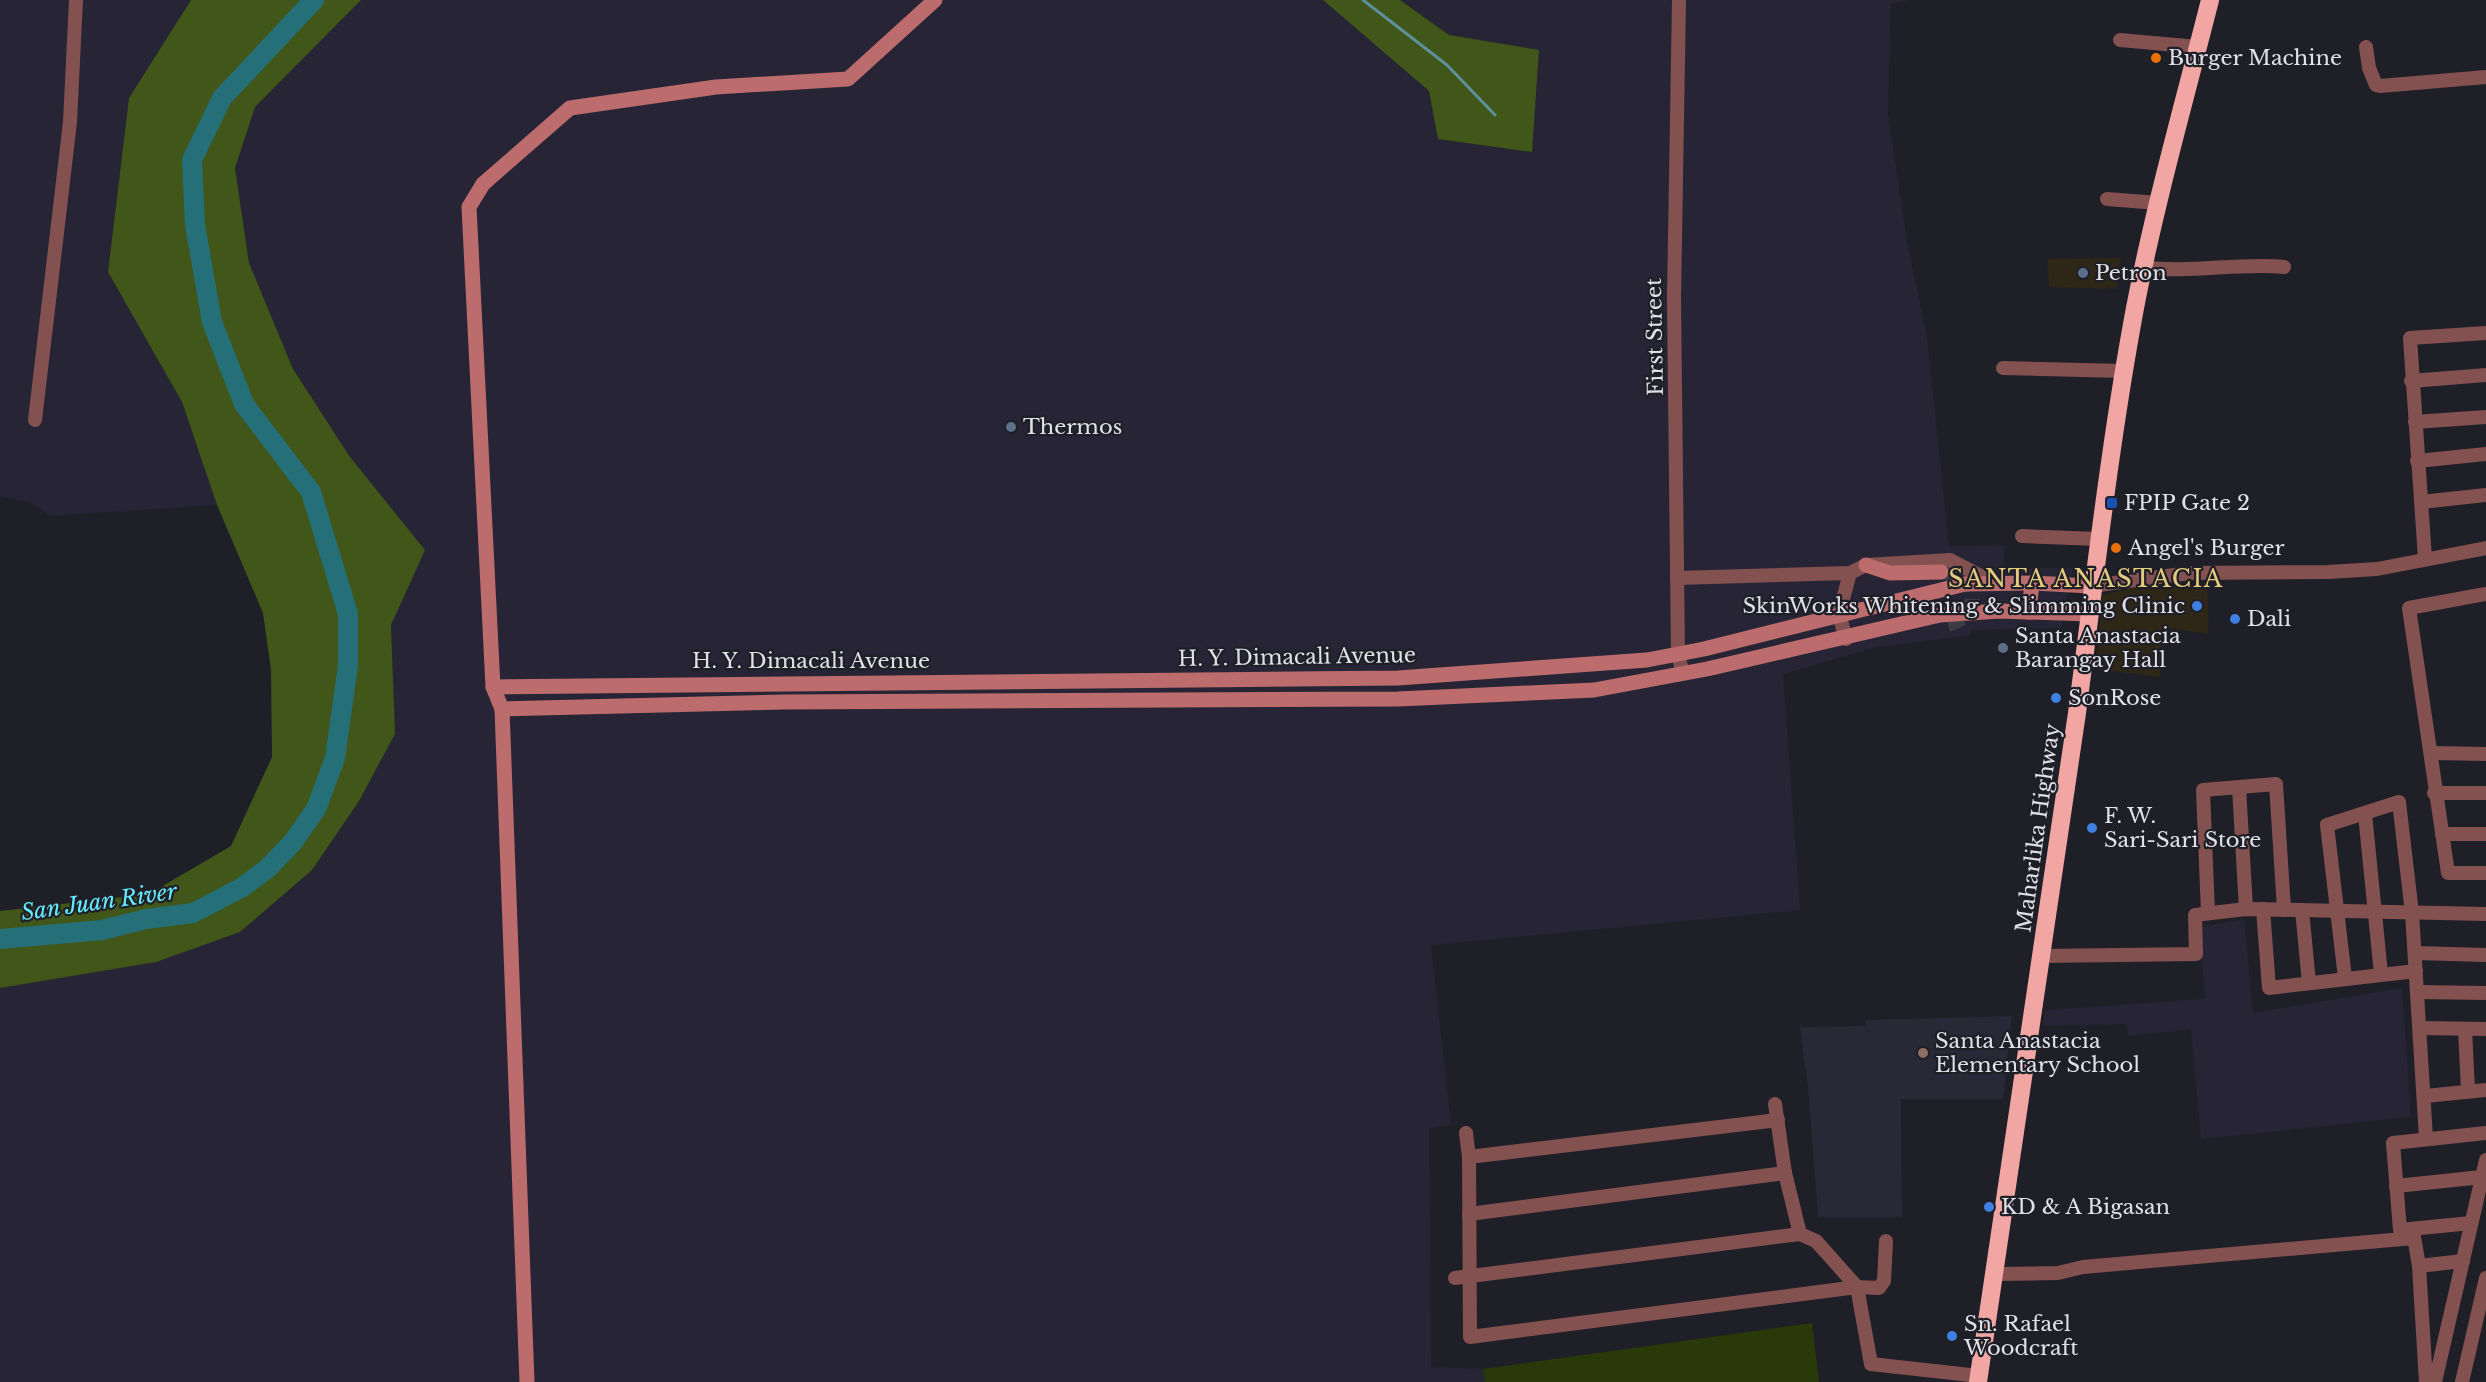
<svg xmlns="http://www.w3.org/2000/svg" width="2486" height="1382" font-family="'Libre Baskerville',serif">
	<style>
		.commercial { fill: #2e2616 }
		.industrial { fill: #272535 }
		.built { fill: #282836 }
		.green { fill: #29390a }
		.forest { fill: #415619 }
		.lines { fill: none; stroke-linecap: round; stroke-linejoin: round }
		.stream { stroke: #5d9199; stroke-width: 3 }
		.river { stroke: #256f78; stroke-width: 20 }
		.secondary-tunnel { stroke: #3c3c44; stroke-width: 15; stroke-dasharray: 15 8; stroke-linecap: butt }
		.street { stroke: #845151; stroke-width: 14 }
		.secondary { stroke: #bc6c6c; stroke-width: 15 }
		.highway { stroke: #f2a6a4; stroke-width: 18 }
		.food-dot { fill: #e8710a; stroke: #1f1f27; stroke-width: 2 }
		.service-dot { fill: #5c6f8a; stroke: #1f1f27; stroke-width: 2 }
		.transit-dot { fill: #1a4fb4; stroke: #1f1f27; stroke-width: 2 }
		.shop-dot { fill: #3f7fe0; stroke: #1f1f27; stroke-width: 2 }
		.education-dot { fill: #8d6e63; stroke: #1f1f27; stroke-width: 2 }
		.labels { text-anchor: middle; dominant-baseline: central; stroke-width: 4.5; stroke-linejoin: round; paint-order: stroke }
		.poi-label { font-size: 21px; fill: #e0e0e6; stroke: #1f1f27; text-anchor: start }
		.street-label { font-size: 21px; fill: #e0e0e6; stroke: #1f1f27 }
		.water-label { font-size: 22px; font-style: italic; fill: #64edfe; stroke: #1f1f27 }
		.quarter-label { font-size: 24px; letter-spacing: 1.5px; fill: #e2ca7e; stroke: #1f1f27 }
	</style>
	<rect width="100%" height="100%" fill="#1f1f27"/>
	<g class="commercial">
		<path d="M2121 258 2116 289 2049 287 2047 259Z"/>
		<path d="M2207 583 2209 634 2162 627 2160 677 2096 669 2102 595 2137 587Z"/>
	</g>
	<g class="industrial">
		<path d="M0 0H191L129 98 108 272 182 402 217 505 50 516 31 503 0 496Z"/>
		<path d="M361 0H1323L1429 91 1438 139 1531 152 1539 50 1449 35 1400 0H1909L1891 4 1888 113 1907 242 1927 337 1949 546 2004 545V567L2073 568 2061 628 1971 630V635L1873 648 1783 674 1800 910 1431 945 1451 1125 1429 1128 1431 1367 1483 1369 1485 1382H0V988L156 962 312 870 359 801 395 734 391 625 425 550 350 457 293 369 249 263 235 168 255 107Z"/>
		<path d="M2244 919 2253 1013 2402 988 2411 1117 2201 1139 2191 1029 2128 1036 2126 1024 2043 1026 2045 1010 2205 999 2200 927Z"/>
	</g>
	<path class="built" d="M2012 1016 2003 1099H1901L1902 1217H1818L1808 1088 1800 1027 1866 1026V1020Z"/>
	<path class="green" d="M1812 1323 1819 1382H1485L1483 1369Z"/>
	<g class="forest">
		<path d="M191 0H361L255 107 235 168 249 263 293 369 350 457 425 550 391 625 395 734 359 801 312 870 240 932 156 962 0 988V911L149 894 231 846 272 757 271 670 263 613 217 505 182 402 108 272 129 98Z"/>
		<path d="M1323 0H1400L1449 35 1539 50 1532 152 1438 139 1429 91Z"/>
	</g>
	<g class="lines">
		<path class="stream" d="M1363 0 1447 65 1495 115"/>
		<path class="river" d="M0 939 102 930 146 919 193 913 241 888 267 869 293 842 316 809 335 758 348 666V614L311 492 244 404 212 322 195 225 192 160 222 98 314 0"/>
		<path class="secondary-tunnel" d="M1941 572C1981 573 1984 620 1943 625"/>
		<g class="street">
			<path d="M1679 0 1674 298 1678 655 1683 673"/>
			<path d="M2120 40 2198 47"/>
			<path d="M2366 47 2369 68 2376 85 2380 86 2486 77"/>
			<path d="M2107 199 2158 203"/>
			<path d="M2143 267C2190 274 2237 262 2284 267"/>
			<path d="M2003 368 2124 371"/>
			<path d="M2411 381 2486 375"/>
			<path d="M35 420 70 122 76 0"/>
			<path d="M2415 422 2486 417"/>
			<path d="M2417 461 2486 454"/>
			<path d="M2421 502 2486 495"/>
			<path d="M2022 536 2098 539"/>
			<path d="M2425 559 2410 338 2486 333"/>
			<path d="M1677 578 1850 573 1866 565 1950 560 1994 583"/>
			<path d="M2091 586 2190 573 2328 572 2377 569 2486 548"/>
			<path d="M2486 594 2409 608 2448 873H2486"/>
			<path d="M1846 639 1839 614 1850 573"/>
			<path d="M2433 753 2486 754"/>
			<path d="M2239 787 2246 909"/>
			<path d="M2434 793H2486"/>
			<path d="M2365 814 2381 974"/>
			<path d="M2442 834H2486"/>
			<path d="M2263 909 2269 988 2416 971"/>
			<path d="M2302 910 2309 983"/>
			<path d="M2208 913 2203 790 2276 784 2284 909"/>
			<path d="M2415 953 2486 955"/>
			<path d="M2042 956 2196 954 2195 915 2246 909 2486 914"/>
			<path d="M2345 978 2327 825 2399 802 2412 913 2426 1138"/>
			<path d="M2417 992 2486 993"/>
			<path d="M2420 1028 2486 1029"/>
			<path d="M2465 1029 2468 1091"/>
			<path d="M2425 1096 2486 1090"/>
			<path d="M1775 1104 1785 1173 1800 1234"/>
			<path d="M1466 1133 1469 1157 1470 1337 1857 1287 1879 1288 1884 1281 1886 1241"/>
			<path d="M1469 1157 1778 1120"/>
			<path d="M2396 1186 2482 1177"/>
			<path d="M1469 1214 1785 1173"/>
			<path d="M2471 1223 2400 1230 2393 1143 2486 1133"/>
			<path d="M2413 1231 2419 1266 2426 1382"/>
			<path d="M2419 1266 2463 1261"/>
			<path d="M1997 1274 2058 1273 2083 1267 2414 1238"/>
			<path d="M1455 1278 1800 1234 1816 1241 1857 1287 1871 1364 1979 1376"/>
			<path d="M2435 1382 2486 1160"/>
			<path d="M2462 1382 2486 1278"/>
		</g>
		<g class="secondary">
			<path d="M1866 565 1890 573 1941 572"/>
			<path d="M2029 612 2032 583"/>
			<path d="M493 687 1398 678 1647 660 1704 649 1965 584 2032 583 2091 586"/>
			<path d="M502 709 783 702 1398 699 1594 690 1707 669 1940 615 2000 611 2088 614"/>
			<path d="M527 1382 502 709 493 687 469 207 483 184 570 108 716 87 848 79 935 0"/>
		</g>
		<path class="highway" d="M1978 1382C2013 1159 2046 936 2077 713 2095 578 2110 442 2135 308 2155 204 2184 103 2210 0"/>
	</g>
	<g class="food-dot">
		<circle cx="2156" cy="58" r="6"/>
		<circle cx="2116" cy="548" r="6"/>
	</g>
	<g class="service-dot">
		<circle cx="2083" cy="273" r="6"/>
		<circle cx="1011" cy="427" r="6"/>
		<circle cx="2003" cy="648" r="6"/>
	</g>
	<rect class="transit-dot" x="2106" y="497" width="12" height="12" rx="3"/>
	<g class="shop-dot">
		<circle cx="2197" cy="606" r="6"/>
		<circle cx="2235" cy="619" r="6"/>
		<circle cx="2056" cy="698" r="6"/>
		<circle cx="2092" cy="828" r="6"/>
		<circle cx="1989" cy="1207" r="6"/>
		<circle cx="1952" cy="1336" r="6"/>
	</g>
	<circle class="education-dot" cx="1923" cy="1053" r="6"/>
	<g class="labels">
		<g class="poi-label">
			<text x="2168" y="58">Burger Machine</text>
			<text x="2095" y="273">Petron</text>
			<text x="1023" y="427">Thermos</text>
			<text x="2124" y="503">FPIP Gate 2</text>
			<text x="2128" y="548">Angel's Burger</text>
			<text x="2185" y="606" text-anchor="end">SkinWorks Whitening &amp; Slimming Clinic</text>
			<text x="2247" y="619">Dali</text>
			<text x="2015" y="636">Santa Anastacia<tspan x="2015" dy="24">Barangay Hall</tspan></text>
			<text x="2068" y="698">SonRose</text>
			<text x="2104" y="816">F. W.<tspan x="2104" dy="24">Sari-Sari Store</tspan></text>
			<text x="1935" y="1041">Santa Anastacia<tspan x="1935" dy="24">Elementary School</tspan></text>
			<text x="2001" y="1207">KD &amp; A Bigasan</text>
			<text x="1964" y="1324">Sn. Rafael<tspan x="1964" dy="24">Woodcraft</tspan></text>
		</g>
		<g class="street-label">
			<text transform="translate(1655 337) rotate(-91)">First Street</text>
			<text transform="translate(1297 657) rotate(-1)">H. Y. Dimacali Avenue</text>
			<text x="811" y="661">H. Y. Dimacali Avenue</text>
			<text transform="translate(2038 828) rotate(-82)">Maharlika Highway</text>
		</g>
		<g class="water-label">
			<text transform="translate(99 902) rotate(-8)">San Juan River</text>
		</g>
		<g class="quarter-label">
			<text x="2086" y="578">SANTA ANASTACIA</text>
		</g>
	</g>
</svg>
